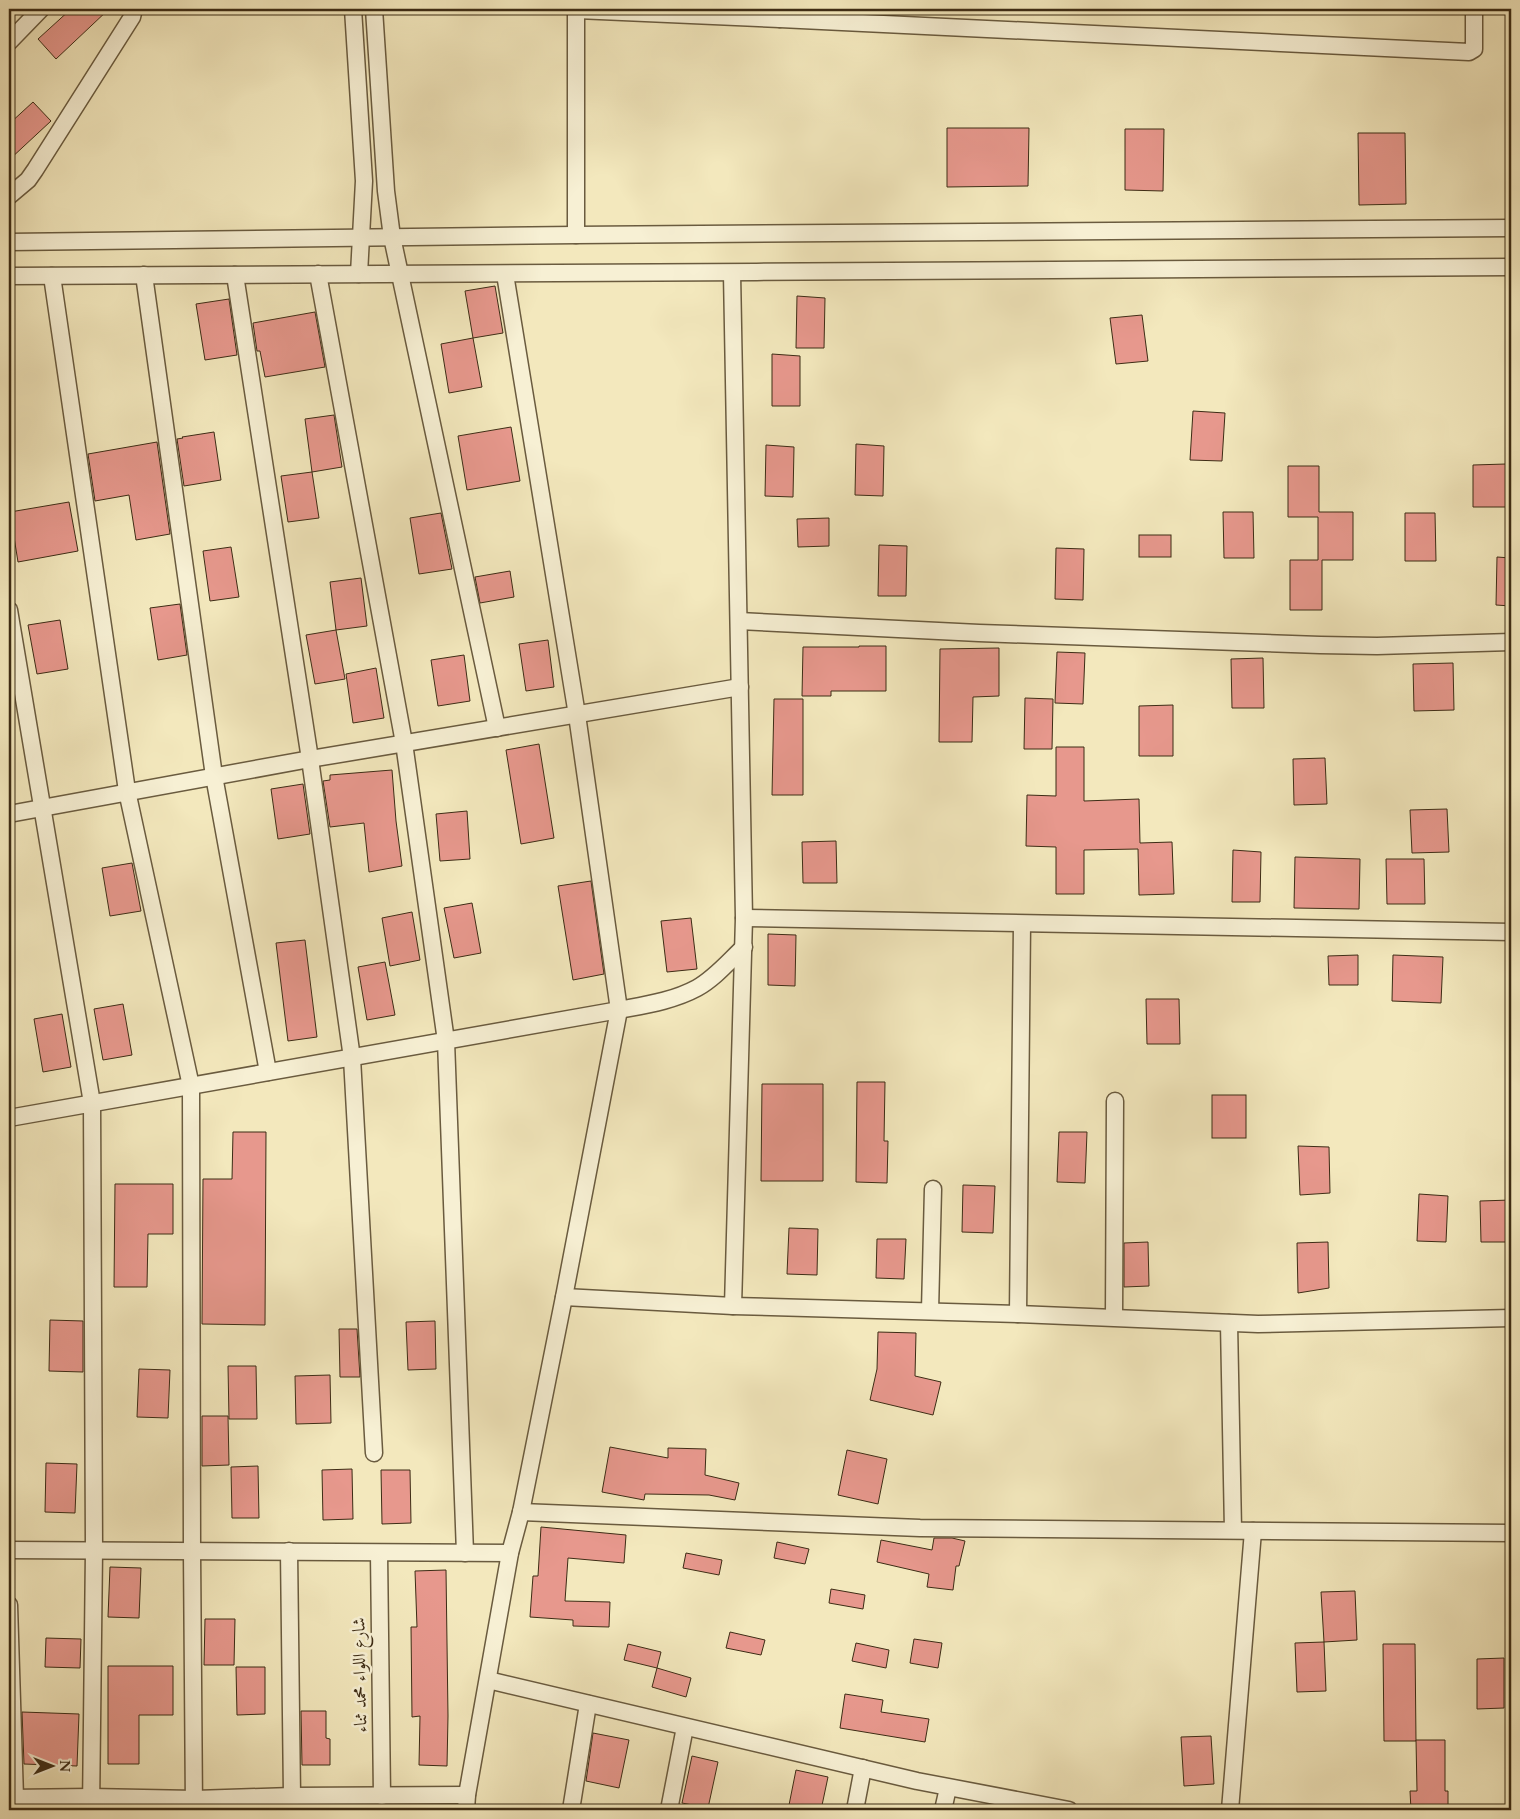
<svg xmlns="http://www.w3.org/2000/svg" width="1520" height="1819" font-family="Cardo,Amiri,serif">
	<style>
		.building { fill: #e7988d; stroke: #3d2c15 }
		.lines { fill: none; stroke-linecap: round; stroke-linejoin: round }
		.street-casing { stroke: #6a5b3f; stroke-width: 19 }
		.street { stroke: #f7f0d4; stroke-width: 16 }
		.labels { text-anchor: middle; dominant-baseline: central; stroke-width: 5; stroke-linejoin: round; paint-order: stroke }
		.street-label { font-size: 18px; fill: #3d2c15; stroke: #f7f0d4 }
	</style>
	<rect width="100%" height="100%" fill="#f3e8bd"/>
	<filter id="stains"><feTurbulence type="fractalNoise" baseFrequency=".004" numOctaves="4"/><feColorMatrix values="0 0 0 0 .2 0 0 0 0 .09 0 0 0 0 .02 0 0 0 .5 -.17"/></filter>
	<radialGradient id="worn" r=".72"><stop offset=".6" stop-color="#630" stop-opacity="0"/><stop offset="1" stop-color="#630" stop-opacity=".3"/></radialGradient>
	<g class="building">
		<path d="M71 9H109L56 59 38 39Z"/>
		<path d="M33 102 51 121 9 160V124Z"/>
		<path d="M947 128H1029L1028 186 947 187Z"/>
		<path d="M1125 129H1164L1163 191 1125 190Z"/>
		<path d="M1358 133H1405L1406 204 1359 205Z"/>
		<path d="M495 286 503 333 473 338 465 291Z"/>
		<path d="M797 296 825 298 824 348H796Z"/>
		<path d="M229 299 237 355 205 360 196 304Z"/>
		<path d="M315 312 325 367 265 377 260 351H257L253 323Z"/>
		<path d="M1142 315 1148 361 1116 364 1110 318Z"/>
		<path d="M473 338 482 387 449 393 441 344Z"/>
		<path d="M772 354 800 356V406H772Z"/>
		<path d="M1193 411 1225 413 1222 461 1190 460Z"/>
		<path d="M334 415 342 467 312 472 305 419Z"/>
		<path d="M511 427 520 481 467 490 458 436Z"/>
		<path d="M214 432 221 480 184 486 177 439 183 438 182 437Z"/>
		<path d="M157 442 170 534 136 540 129 495 95 501 88 454Z"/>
		<path d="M856 444 884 446 883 496 855 495Z"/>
		<path d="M766 445 794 447 793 497 765 496Z"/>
		<path d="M1506 464V507H1473V465Z"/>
		<path d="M1288 466H1319V512H1353V560H1322V610H1290V560H1318V517H1288Z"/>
		<path d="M312 472 319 518 288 522 281 476Z"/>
		<path d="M69 502 78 551 18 562 10 512Z"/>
		<path d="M1223 512H1253L1254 558H1224Z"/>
		<path d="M441 513 452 569 419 574 410 518Z"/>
		<path d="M1405 513H1435L1436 561H1405Z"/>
		<path d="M829 518V546L798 547 797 519Z"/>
		<rect x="1139" y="535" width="32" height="22"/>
		<path d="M879 545 907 546 906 596H878Z"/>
		<path d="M231 547 239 597 210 601 203 551Z"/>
		<path d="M1056 548 1084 549 1083 600 1055 599Z"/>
		<path d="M1497 557 1511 558V606L1496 605Z"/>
		<path d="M510 571 514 597 480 603 475 577Z"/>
		<path d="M361 578 367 626 336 630 330 582Z"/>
		<path d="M180 604 187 655 158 660 150 608Z"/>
		<path d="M60 620 68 669 37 674 28 625Z"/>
		<path d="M336 630 345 679 315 684 306 635Z"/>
		<path d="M548 640 554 687 526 691 519 644Z"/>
		<path d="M859 646H886V691H831V696H802L803 647H859Z"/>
		<path d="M999 648V696L973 697 972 742H939L940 649Z"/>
		<path d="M1057 652 1085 653 1083 704 1055 703Z"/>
		<path d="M464 655 470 701 438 706 431 660Z"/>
		<path d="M1263 658 1264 708H1232L1231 659Z"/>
		<path d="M1453 663 1454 710 1414 711 1413 664Z"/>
		<path d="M376 668 384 718 353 723 346 674Z"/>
		<path d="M1025 698 1053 699 1052 749H1024Z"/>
		<path d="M774 699H803V795H772Z"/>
		<path d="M1173 705V756H1139V706Z"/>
		<path d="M539 744 554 838 521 844 506 750Z"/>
		<path d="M1056 747H1084V801L1139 799 1140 843 1172 842 1174 894 1139 895 1138 849 1084 850V894H1056V847L1026 846 1027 795 1056 796Z"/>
		<path d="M1325 758 1327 804 1294 805 1293 759Z"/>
		<path d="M392 770 396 821 402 866 369 872 364 823 330 827 323 781 330 780V775Z"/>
		<path d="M303 784 310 834 278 839 271 789Z"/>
		<path d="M1447 809 1449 852 1412 853 1410 810Z"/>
		<path d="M467 811 470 859 440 861 436 814Z"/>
		<path d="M836 841 837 883H803L802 842Z"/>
		<path d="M1233 850 1261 852 1260 902H1232Z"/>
		<path d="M1295 857 1360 859 1359 909 1294 908Z"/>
		<path d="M1386 859H1424L1425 904H1387Z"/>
		<path d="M132 863 141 911 110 916 102 868Z"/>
		<path d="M591 881 604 974 573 980 558 886Z"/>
		<path d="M472 903 481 953 454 958 444 908Z"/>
		<path d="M412 912 420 960 390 966 382 918Z"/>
		<path d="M691 918 697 969 667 972 661 921Z"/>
		<path d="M768 934 796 935 795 986 768 985Z"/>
		<path d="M305 940 317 1037 288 1041 276 943Z"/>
		<path d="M1358 955V985H1329L1328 956Z"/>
		<path d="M1393 955 1443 957 1441 1003 1392 1001Z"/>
		<path d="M385 962 395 1015 367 1020 358 967Z"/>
		<path d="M1146 999H1179L1180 1044H1147Z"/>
		<path d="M123 1004 132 1055 103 1060 94 1009Z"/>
		<path d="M62 1014 71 1067 43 1072 34 1019Z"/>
		<path d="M857 1082H885L884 1141H888L887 1183 856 1182Z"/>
		<path d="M762 1084H823V1181H761Z"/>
		<rect x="1212" y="1095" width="34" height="43"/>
		<path d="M233 1132H266L265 1325 202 1324 203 1179H232Z"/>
		<path d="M1059 1132H1087L1085 1183 1057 1182Z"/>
		<path d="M1298 1146 1329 1147 1330 1193 1300 1195Z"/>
		<path d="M115 1184H173V1234H148L147 1287H114Z"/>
		<path d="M963 1185 995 1186 993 1233 962 1232Z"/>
		<path d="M1419 1194 1448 1196 1446 1242 1417 1241Z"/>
		<path d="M1511 1200V1242H1481L1480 1201Z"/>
		<path d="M789 1228 818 1229 817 1275 787 1274Z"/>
		<path d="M877 1239H906L904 1279 876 1278Z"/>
		<path d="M1148 1242 1149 1286 1124 1287V1243Z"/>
		<path d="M1328 1242 1329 1288 1298 1293 1297 1243Z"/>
		<path d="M50 1320 83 1321V1372L49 1371Z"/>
		<path d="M435 1321 436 1369 408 1370 406 1322Z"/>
		<path d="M339 1329H357L360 1377H340Z"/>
		<path d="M878 1332 916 1333 915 1376 941 1382 933 1415 870 1400 877 1369Z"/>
		<path d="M228 1366H256L257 1419H229Z"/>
		<path d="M139 1369 170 1370 168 1418 137 1417Z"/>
		<path d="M330 1375 331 1423 296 1424 295 1376Z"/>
		<path d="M202 1416H228L229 1465 202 1466Z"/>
		<path d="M610 1447 668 1458V1448L706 1449 705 1475 739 1483 735 1500 709 1495 645 1494 644 1500 602 1492Z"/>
		<path d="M847 1450 887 1459 878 1504 838 1495Z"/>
		<path d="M46 1463 77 1464 75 1513 45 1512Z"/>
		<path d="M258 1466 259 1518H232L231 1467Z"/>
		<path d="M352 1469 353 1519 323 1520 322 1470Z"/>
		<path d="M381 1470H410L411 1523 382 1524Z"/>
		<path d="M541 1527 626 1535 624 1563 568 1558 565 1601 610 1602 609 1627 573 1626V1620L530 1617 533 1576H538Z"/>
		<path d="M934 1538H952L965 1541 959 1566H956L953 1590 927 1587 929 1574 877 1562 881 1540 932 1550Z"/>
		<path d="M777 1542 809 1549 805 1564 774 1558Z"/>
		<path d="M686 1553 722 1560 719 1575 683 1568Z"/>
		<path d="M110 1567 141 1568 139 1618 108 1617Z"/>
		<path d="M446 1570 448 1716 447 1766 419 1765 420 1716 412 1717 411 1627H417L415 1571Z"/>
		<path d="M831 1589 865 1595 863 1609 829 1603Z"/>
		<path d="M1355 1591 1357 1640 1324 1642 1321 1592Z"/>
		<path d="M205 1619H235L234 1665H204Z"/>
		<path d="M730 1632 765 1640 761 1655 726 1648Z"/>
		<path d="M46 1638 81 1639 80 1668 45 1667Z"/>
		<path d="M914 1639 942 1643 938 1668 910 1663Z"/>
		<path d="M1324 1642 1326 1691 1297 1692 1295 1643Z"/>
		<path d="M856 1643 889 1650 886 1668 852 1661Z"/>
		<path d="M628 1644 661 1652 657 1668 624 1660Z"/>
		<path d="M1383 1644H1415L1416 1741H1384Z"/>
		<path d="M1504 1658V1708L1477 1709V1659Z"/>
		<path d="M108 1666H173V1715H139V1764H108Z"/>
		<path d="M236 1667H265V1714L237 1715Z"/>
		<path d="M657 1668 691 1678 686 1697 652 1687Z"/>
		<path d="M845 1694 883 1700 881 1712 929 1719 925 1742 840 1728Z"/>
		<path d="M301 1711H326V1738L330 1739V1765H302Z"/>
		<path d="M22 1712 79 1714 77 1766 24 1764Z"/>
		<path d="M593 1733 629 1740 619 1788 586 1781Z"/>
		<path d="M1211 1736 1214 1784 1184 1786 1181 1737Z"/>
		<path d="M1416 1740H1445V1791H1448V1810H1411L1410 1791H1417Z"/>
		<path d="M692 1756 718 1762 708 1808 682 1803Z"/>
		<path d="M796 1770 828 1777 821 1810H788Z"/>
	</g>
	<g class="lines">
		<defs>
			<g id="street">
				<path d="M353 9 364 181 359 274"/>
				<path d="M374 9 386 191 392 237 497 728"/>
				<path d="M779 9 780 19 1469 52 1474 49V9"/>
				<path d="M577 10 780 19"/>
				<path d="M9 42 41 9"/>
				<path d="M9 196 28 180 35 170 132 17 134 9"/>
				<path d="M576 235V9"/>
				<path d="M9 242 576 235 1511 228"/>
				<path d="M732 273 744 918 733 1306"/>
				<path d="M318 274 404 743 446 1041 465 1553"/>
				<path d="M144 275 214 776 268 1072"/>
				<path d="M235 275 310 759 352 1058 374 1453"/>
				<path d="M9 276C510 276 1010 268 1511 267"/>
				<path d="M52 276 127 791 191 1086 192 1552 194 1810"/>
				<path d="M9 610 92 1103 94 1550 91 1810"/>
				<path d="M739 621 979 633 1320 645 1377 646 1511 642"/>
				<path d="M9 814 310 759 740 687"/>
				<path d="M744 918 1511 932"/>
				<path d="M9 1118 619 1010C645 1005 673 1001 697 988 715 978 729 961 744 947"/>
				<path d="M564 1297 733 1306 1018 1314 1258 1324 1511 1318"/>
				<path d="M930 1311 933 1189"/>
				<path d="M1018 1314 1022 924"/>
				<path d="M1114 1317 1115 1101"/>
				<path d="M1229 1323 1233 1530"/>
				<path d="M521 1512 920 1528 1511 1533"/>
				<path d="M9 1550 510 1553"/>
				<path d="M289 1551 292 1796"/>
				<path d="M379 1553 382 1796"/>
				<path d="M9 1605 15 1798"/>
				<path d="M488 1680 917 1781 1069 1810"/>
				<path d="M9 1798 91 1797 195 1799 292 1796 467 1795"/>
				<path d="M466 1810 467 1795 510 1553 521 1512 564 1297 619 1010 577 715 505 274"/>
				<path d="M571 1810 588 1704"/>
				<path d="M669 1810 685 1727"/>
				<path d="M855 1810 863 1768"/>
				<path d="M943 1810 948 1788"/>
				<path d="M1230 1810 1253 1531"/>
			</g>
		</defs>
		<use href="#street" class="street-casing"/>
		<use href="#street" class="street"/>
	</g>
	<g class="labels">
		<g class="street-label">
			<text transform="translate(360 1675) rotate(-91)">شارع اللواء محمد ثناء</text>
		</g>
	</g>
	<rect width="1520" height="1819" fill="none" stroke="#f3e8bd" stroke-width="30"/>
	<rect x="10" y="10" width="1500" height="1799" fill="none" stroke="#3d2c15" stroke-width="2.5"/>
	<rect x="15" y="15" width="1490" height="1789" fill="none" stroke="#3d2c15"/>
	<g transform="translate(52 1766) rotate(90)" stroke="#f7f0d4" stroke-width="4" paint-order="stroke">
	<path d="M0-4L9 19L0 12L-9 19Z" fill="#3d2c15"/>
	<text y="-8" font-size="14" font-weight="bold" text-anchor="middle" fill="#3d2c15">N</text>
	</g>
	<rect width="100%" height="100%" filter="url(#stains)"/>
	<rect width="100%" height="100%" fill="url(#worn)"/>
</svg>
